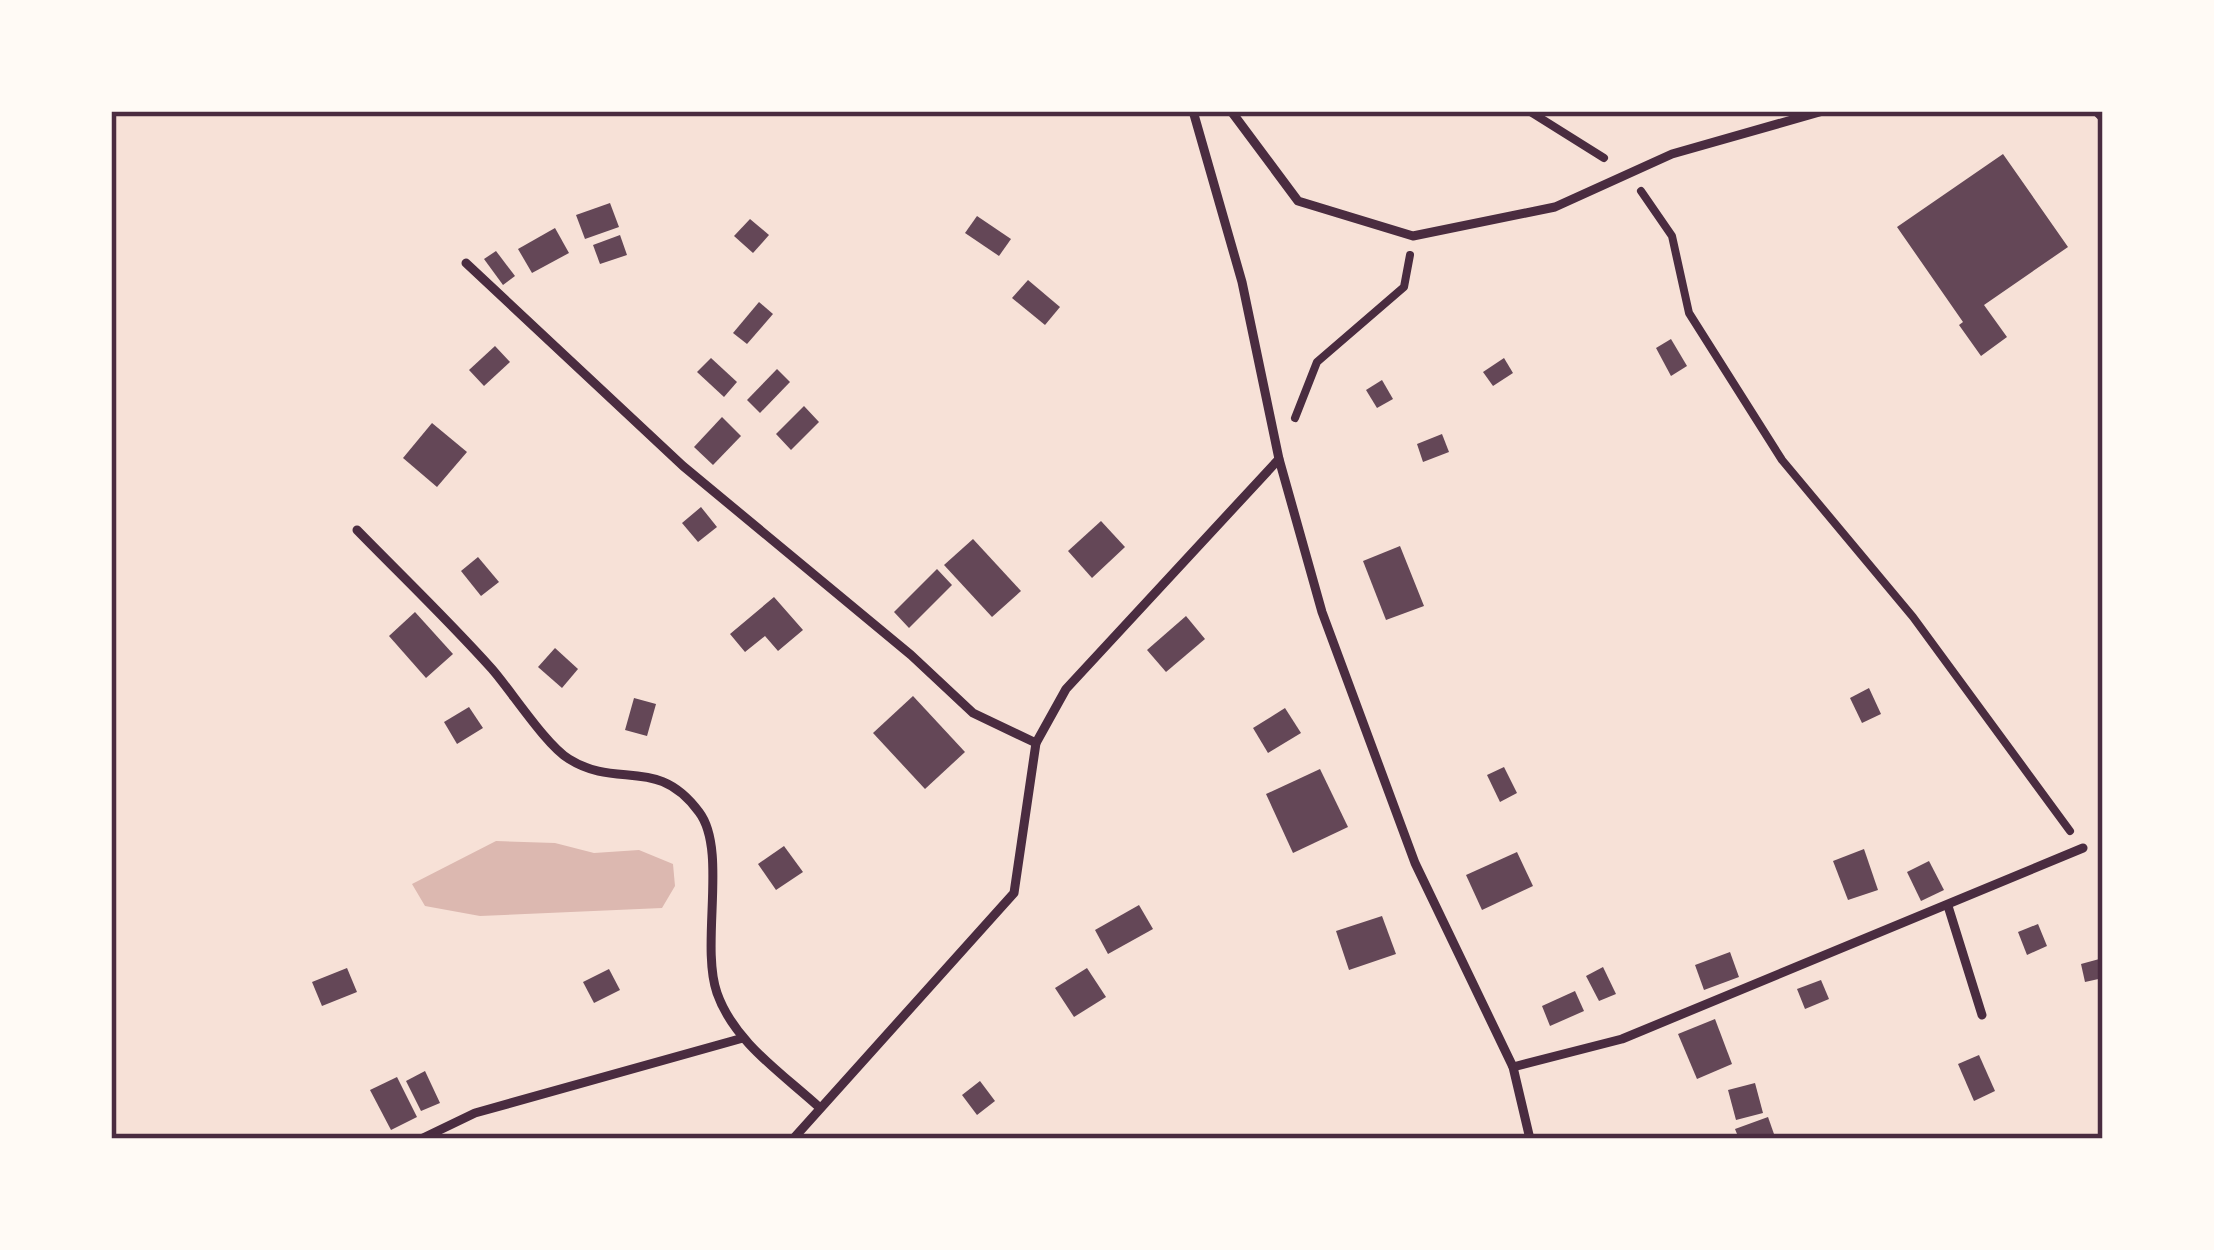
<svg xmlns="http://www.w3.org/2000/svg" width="2214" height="1250" font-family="'Roboto Condensed',sans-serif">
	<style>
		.water { fill: #dcb8b0 }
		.building { fill: #644757 }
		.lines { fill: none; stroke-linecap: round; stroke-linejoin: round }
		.path { stroke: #4a2c40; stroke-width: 8 }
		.service { stroke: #4a2c40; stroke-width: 9 }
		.neatline { fill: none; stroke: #4a2c40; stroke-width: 4.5 }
	</style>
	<rect width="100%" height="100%" fill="#f7e1d7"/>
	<path class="water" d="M496 841 555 843 594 853 639 850 673 864 675 886 662 908 480 916 425 906 412 884Z"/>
	<g class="building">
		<path d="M2003 154 2068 247 1984 305 2007 337 1981 356 1959 325 1963 322 1897 227Z"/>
		<path d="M610 203 619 227 585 239 576 215Z"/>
		<path d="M977 216 1011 239 999 256 965 233Z"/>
		<path d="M750 219 769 235 753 253 734 236Z"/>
		<path d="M555 228 569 253 532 273 518 249Z"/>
		<path d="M620 235 627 255 600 264 593 245Z"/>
		<path d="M496 251 515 276 503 285 484 259Z"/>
		<path d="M1028 280 1060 307 1045 325 1012 298Z"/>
		<path d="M759 302 773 314 747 344 733 333Z"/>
		<path d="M1671 339 1687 366 1671 376 1656 348Z"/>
		<path d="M495 346 510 362 484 386 469 370Z"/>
		<path d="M711 358 737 382 724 397 697 372Z"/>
		<path d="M1504 358 1513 373 1493 386 1483 372Z"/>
		<path d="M777 369 790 382 760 413 747 400Z"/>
		<path d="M1382 380 1393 399 1377 408 1366 390Z"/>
		<path d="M804 406 819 422 791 450 776 434Z"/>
		<path d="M722 417 741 436 713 465 694 447Z"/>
		<path d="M432 423 467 452 437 487 403 458Z"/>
		<path d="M1442 434 1449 452 1423 462 1417 444Z"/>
		<path d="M701 507 717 527 698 542 682 523Z"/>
		<path d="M1101 521 1125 547 1092 578 1068 551Z"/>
		<path d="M973 539 1021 591 992 617 944 565Z"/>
		<path d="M1400 546 1424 606 1386 620 1363 561Z"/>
		<path d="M478 557 499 582 481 596 461 571Z"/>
		<path d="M937 569 952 585 909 628 894 612Z"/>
		<path d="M774 597 803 630 778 651 765 636 745 652 730 634Z"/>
		<path d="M415 612 453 654 426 678 389 636Z"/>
		<path d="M1186 616 1205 639 1166 672 1147 650Z"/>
		<path d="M555 648 578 669 562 688 538 667Z"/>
		<path d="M1869 688 1881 714 1862 723 1850 698Z"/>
		<path d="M913 696 965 752 925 789 873 733Z"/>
		<path d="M634 698 656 704 647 736 625 730Z"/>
		<path d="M469 707 483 728 457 744 444 722Z"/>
		<path d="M1285 708 1301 733 1268 753 1253 728Z"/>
		<path d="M1504 767 1517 793 1500 802 1487 775Z"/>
		<path d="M1320 769 1348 827 1293 853 1266 794Z"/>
		<path d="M784 846 803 872 776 890 758 864Z"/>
		<path d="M1864 849 1878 890 1848 900 1833 861Z"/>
		<path d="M1517 852 1533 886 1482 910 1466 875Z"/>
		<path d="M1929 861 1944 890 1921 901 1907 872Z"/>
		<path d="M1139 905 1153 929 1108 954 1095 930Z"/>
		<path d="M1382 916 1396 954 1349 970 1336 931Z"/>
		<path d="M2038 924 2047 946 2027 955 2018 932Z"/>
		<path d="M1730 952 1739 977 1704 990 1695 965Z"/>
		<path d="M2103 958V978L2085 982 2081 964Z"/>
		<path d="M1603 967 1616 994 1599 1001 1586 976Z"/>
		<path d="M347 968 357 992 322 1006 312 982Z"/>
		<path d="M1087 968 1106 997 1074 1017 1055 988Z"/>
		<path d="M609 969 620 990 594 1003 583 982Z"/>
		<path d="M1821 980 1829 999 1805 1009 1797 989Z"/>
		<path d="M1575 991 1584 1011 1550 1026 1542 1006Z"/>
		<path d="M1715 1019 1732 1064 1697 1079 1678 1034Z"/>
		<path d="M1979 1055 1995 1091 1974 1101 1958 1064Z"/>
		<path d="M425 1071 440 1103 421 1111 406 1081Z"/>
		<path d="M397 1077 417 1117 391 1130 370 1090Z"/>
		<path d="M980 1081 995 1101 977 1115 962 1095Z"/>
		<path d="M1755 1083 1763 1113 1736 1120 1728 1090Z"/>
		<path d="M1768 1117 1774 1134 1739 1139 1735 1129Z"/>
	</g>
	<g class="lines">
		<g class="path">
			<path d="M1529 111 1604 158"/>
			<path d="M1641 191 1672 236 1689 313 1782 460 1913 617 2070 831"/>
			<path d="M1295 418 1317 362 1404 287 1410 255"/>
		</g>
		<g class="service">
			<path d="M1193 111 1242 282 1279 459 1322 612 1415 863 1513 1067 1530 1139"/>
			<path d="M1231 111 1298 201 1413 236 1555 207 1672 154 1823 111"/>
			<path d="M2096 111 2103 118"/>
			<path d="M466 263 683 466 911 655 973 713 1036 743"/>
			<path d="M357 530C402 576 449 621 492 669 512 692 546 745 569 759 618 790 657 755 699 812 728 850 700 944 717 993 734 1042 783 1074 820 1108"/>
			<path d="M1948 906 1982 1015"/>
			<path d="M1513 1067 1622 1039 2083 848"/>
			<path d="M421 1139 475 1113 743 1038"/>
			<path d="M793 1139 1014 893 1036 743 1066 689 1279 459"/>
		</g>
	</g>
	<rect width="2214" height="1250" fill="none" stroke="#fffaf5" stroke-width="228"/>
	<rect x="114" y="114" width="1986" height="1022" class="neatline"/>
</svg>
